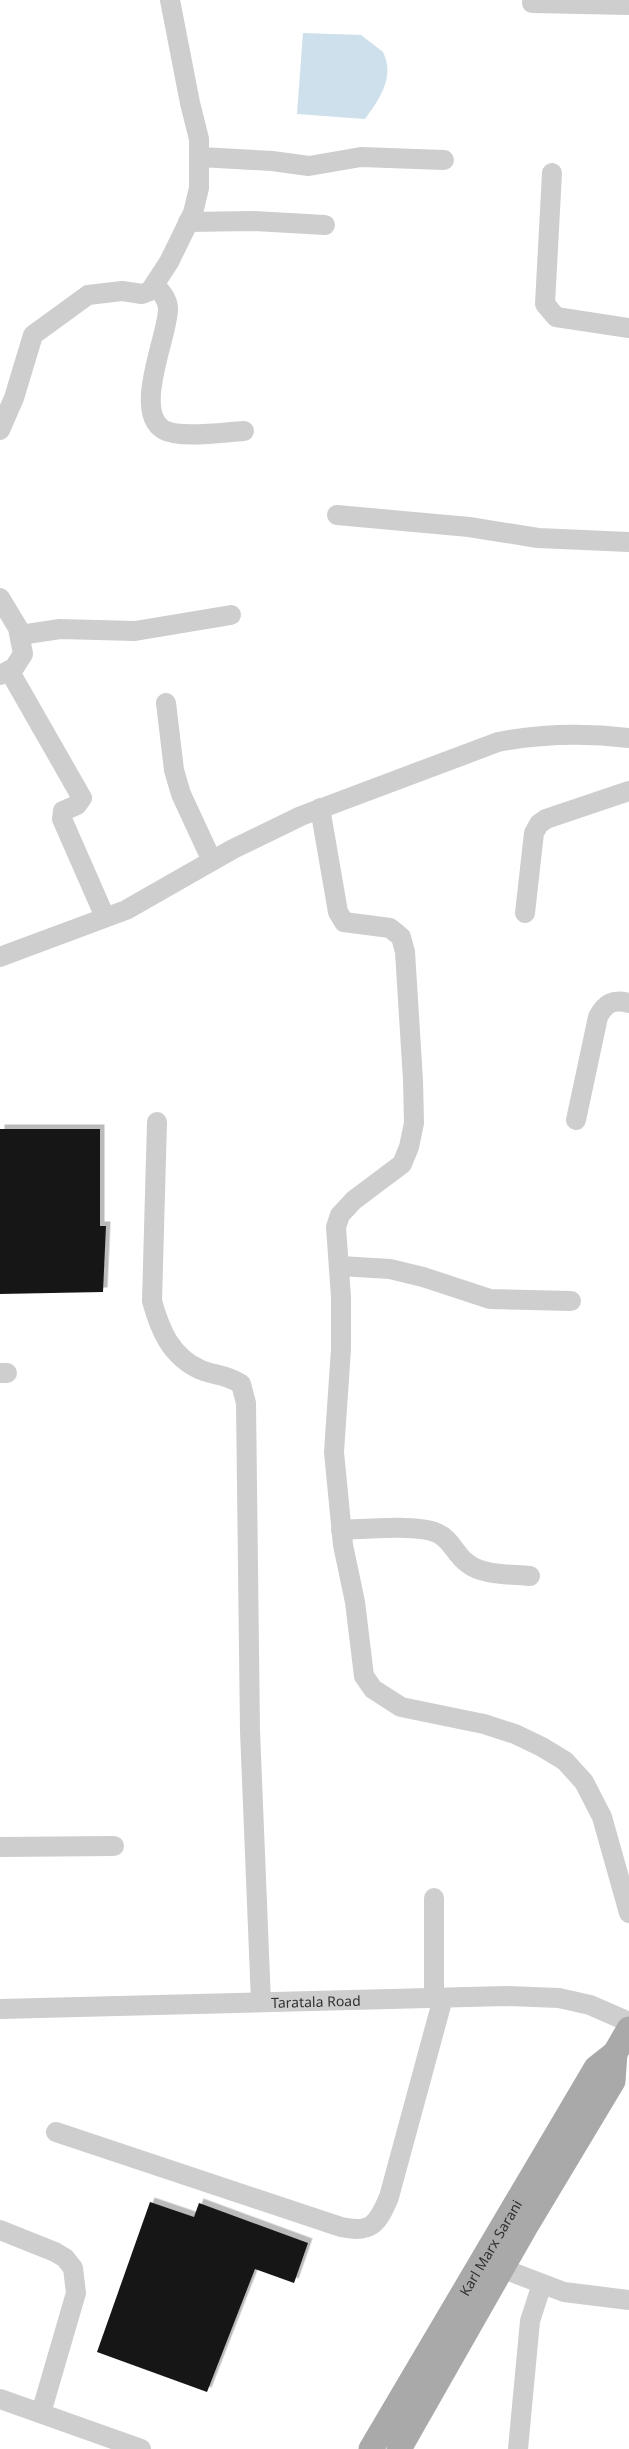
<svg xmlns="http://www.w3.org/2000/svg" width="629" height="2449" font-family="'Noto Sans',sans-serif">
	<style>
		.water { fill: #cde0ec }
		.building { fill: #181818; filter: url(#shadow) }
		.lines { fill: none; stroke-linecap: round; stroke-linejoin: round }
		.minor { stroke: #cecece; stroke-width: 20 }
		.major { stroke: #a9a9a9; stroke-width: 25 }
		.labels { text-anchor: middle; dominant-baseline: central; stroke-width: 5; stroke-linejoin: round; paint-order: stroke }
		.street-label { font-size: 14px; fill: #313131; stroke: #fff }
	</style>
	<defs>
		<filter id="shadow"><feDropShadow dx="4.5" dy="-4.5" stdDeviation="0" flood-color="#0004"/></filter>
	</defs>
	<rect width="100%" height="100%" fill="#fff"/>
	<path class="water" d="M303 33 361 35 383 52C395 77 380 98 365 119L297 114Z"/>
	<g class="building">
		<path d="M0 1129H100V1226H106L103 1292 0 1294Z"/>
		<path d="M150 2202 194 2217 199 2203 308 2243 294 2283 255 2269 207 2392 97 2352Z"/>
	</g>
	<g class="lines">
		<g class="minor">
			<path d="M532 3 629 5"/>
			<path d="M200 157 272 161 309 166 361 157 444 160"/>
			<path d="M552 173 545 304 556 317 629 328"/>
			<path d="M188 222 252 221 325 225"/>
			<path d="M156 286C161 292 168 299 168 309 168 336 132 412 164 430 180 439 225 432 244 431"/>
			<path d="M0 430 14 398 33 335 88 295 122 291 142 294 150 291 169 262 193 213 199 188V139L190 103 170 0"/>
			<path d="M337 515 469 527 538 538 629 542"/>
			<path d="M0 598 18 628 23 654 14 668 0 675"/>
			<path d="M20 635 60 629 135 631 231 615"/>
			<path d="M10 672 82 798 77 805 63 811 62 819 105 917"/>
			<path d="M166 703 174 770 181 794 212 861"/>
			<path d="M320 808 338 912 344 922 390 928 401 937 405 952 413 1080 414 1123 409 1147 402 1164 354 1200 340 1215 336 1227 341 1297V1349L334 1452 343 1545 355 1602 364 1676 373 1689 401 1707 484 1724 515 1734 542 1747 565 1761 584 1782 602 1817 629 1913"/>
			<path d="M525 913 534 833 539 824 546 819 629 791"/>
			<path d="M0 957 126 910 233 849 301 816 498 742C540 734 586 733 629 738"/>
			<path d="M576 1120 598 1017C605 1003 613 999 629 1003"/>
			<path d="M157 1122 152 1301C160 1330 171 1357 201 1370 216 1376 225 1374 241 1384L246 1403 250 1731 261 2002"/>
			<path d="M340 1266 390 1269 423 1277 490 1299 571 1301"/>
			<path d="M0 1373H7"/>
			<path d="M341 1530C364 1529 417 1524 437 1533 451 1539 455 1554 467 1563 483 1576 511 1574 530 1576"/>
			<path d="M0 1847 114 1846"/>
			<path d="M434 1998V1898"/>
			<path id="s1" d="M0 2009 506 1996 559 1998 590 2005 629 2022"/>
			<path d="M56 2132 341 2227C372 2234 378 2223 389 2197L443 1998"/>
			<path d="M0 2230 55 2252 65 2258 73 2268 76 2293 41 2413"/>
			<path d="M501 2268 564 2292 629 2300"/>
			<path d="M0 2399 141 2449"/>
			<path d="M518 2449 530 2321 542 2284"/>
		</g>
		<g class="major">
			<path id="s2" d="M371 2449 596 2068 615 2053 629 2029"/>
			<path d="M399 2449 526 2226 613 2081 615 2053"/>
		</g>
	</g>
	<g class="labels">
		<g class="street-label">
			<text stroke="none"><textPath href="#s1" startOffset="316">Taratala Road</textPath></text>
			<text stroke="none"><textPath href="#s2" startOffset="234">Karl Marx Sarani</textPath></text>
		</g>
	</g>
</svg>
